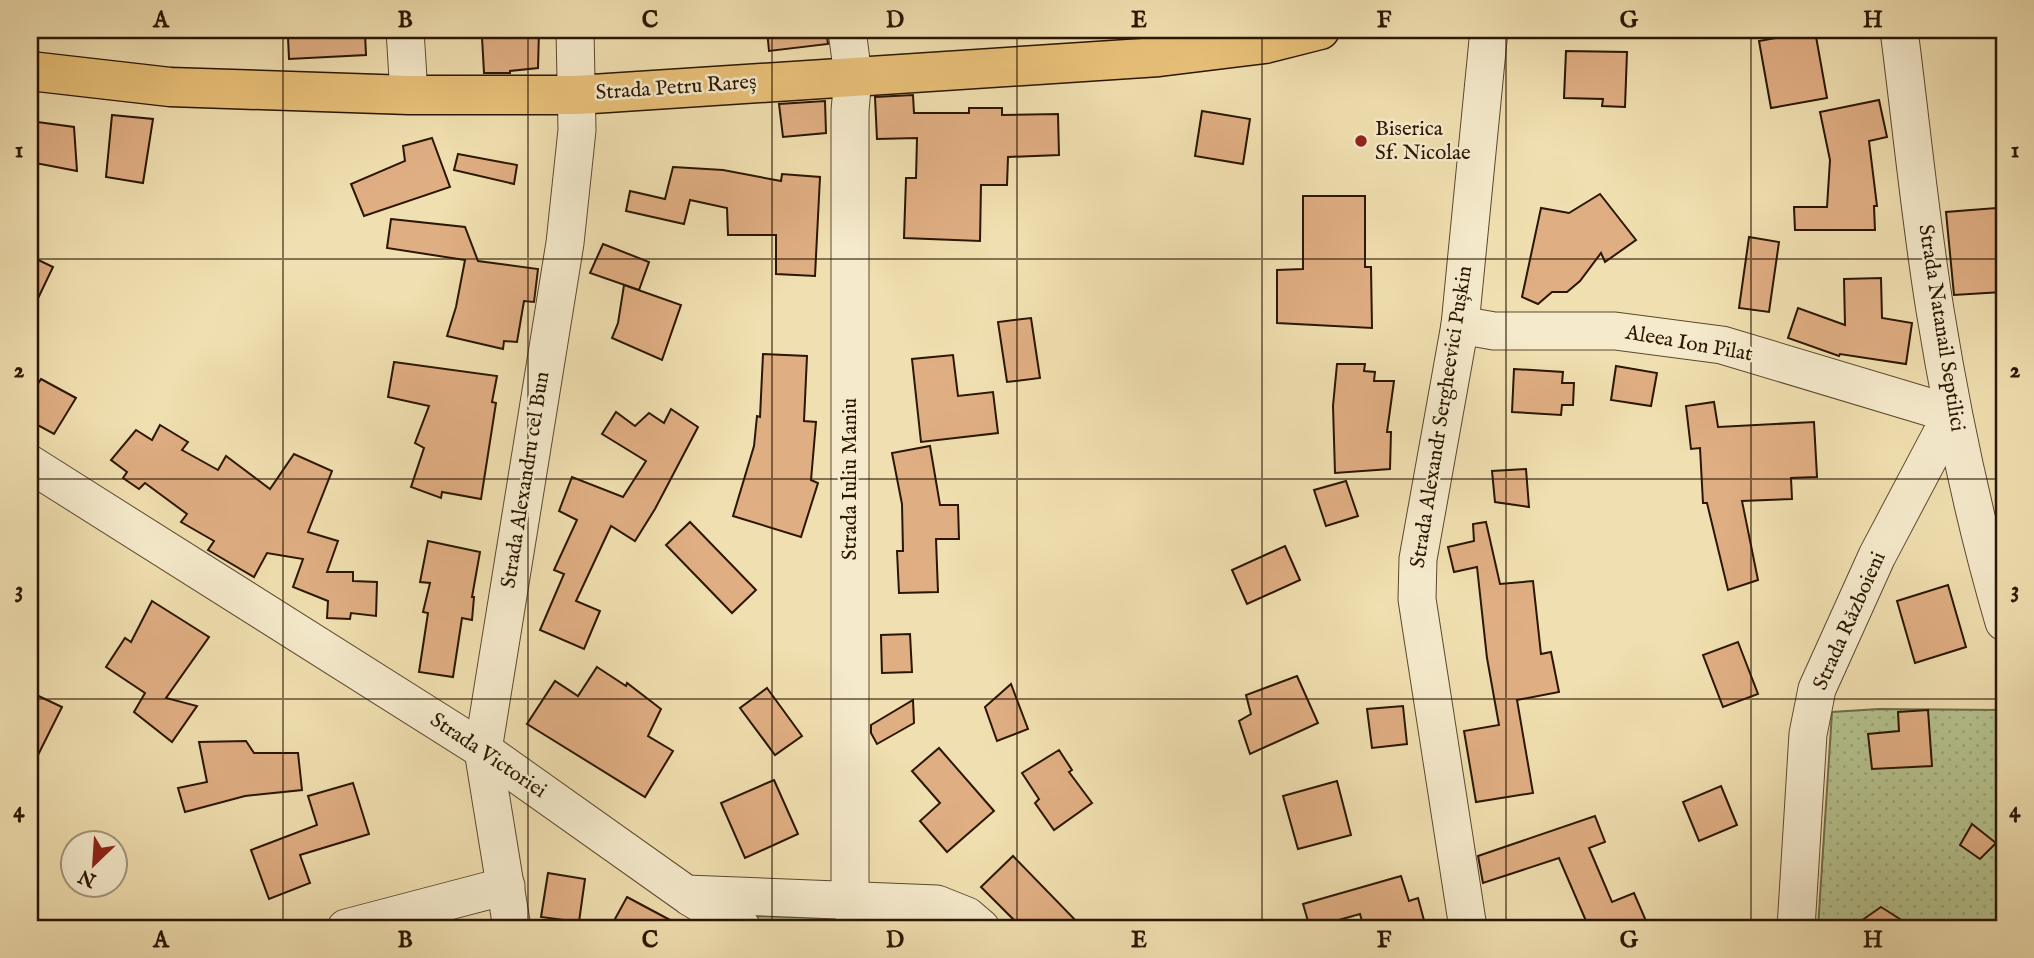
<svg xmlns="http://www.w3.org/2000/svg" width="2034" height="958" font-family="'IM FELL English',serif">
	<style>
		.grass { fill: #b5c38f; stroke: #706c48; stroke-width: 2 }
		.park { fill: url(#park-dots); stroke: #706c48; stroke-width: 2 }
		.building { fill: #e0ae83; stroke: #2b1602; stroke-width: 2 }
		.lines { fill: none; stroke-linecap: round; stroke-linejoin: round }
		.minor-casing { stroke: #5c482e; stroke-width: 39 }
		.major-casing { stroke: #2b1602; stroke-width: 41 }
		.minor { stroke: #f5eacc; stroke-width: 37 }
		.major { stroke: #e8c078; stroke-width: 38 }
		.grid { fill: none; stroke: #2b1602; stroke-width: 2; stroke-opacity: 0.55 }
		.poi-dot { fill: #8f2418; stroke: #f5eacc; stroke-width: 2.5 }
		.labels { text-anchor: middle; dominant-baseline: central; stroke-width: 5; stroke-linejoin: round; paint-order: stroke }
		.street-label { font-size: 21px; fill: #2b1602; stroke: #f5eacc }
		.poi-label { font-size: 21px; fill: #2b1602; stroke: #f5eacc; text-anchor: start }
		.neatline { fill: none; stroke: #2b1602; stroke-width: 2.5 }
		.grid-label { font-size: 23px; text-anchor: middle; font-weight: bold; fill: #2b1602 }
	</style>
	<defs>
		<pattern id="park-dots" width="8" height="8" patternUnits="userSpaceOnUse" patternTransform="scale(1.75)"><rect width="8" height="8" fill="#b5c38f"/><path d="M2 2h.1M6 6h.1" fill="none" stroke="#9ca77a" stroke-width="1.8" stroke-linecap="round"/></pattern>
	</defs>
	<rect width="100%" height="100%" fill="#f0dfb0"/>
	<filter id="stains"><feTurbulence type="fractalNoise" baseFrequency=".00286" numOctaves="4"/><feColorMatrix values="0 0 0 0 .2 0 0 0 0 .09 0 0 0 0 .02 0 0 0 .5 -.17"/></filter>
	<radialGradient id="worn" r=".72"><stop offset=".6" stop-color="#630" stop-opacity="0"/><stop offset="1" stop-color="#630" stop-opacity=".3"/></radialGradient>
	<path class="grass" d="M749 916 840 918 843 928H770Z"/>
	<path class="park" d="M1879 709 2004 710V928H1818L1832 712Z"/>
	<g class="building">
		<path d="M497 30H539L538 68 510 71V73H484L482 37 498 36Z"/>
		<path d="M767 30H826L828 44 769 51Z"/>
		<path d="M1815 31 1827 98 1771 108 1759 41Z"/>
		<path d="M365 33 366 55 289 59 288 37Z"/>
		<path d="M1566 51 1627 52 1625 107 1602 106 1603 99 1564 98Z"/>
		<path d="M913 95 914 113H969V108H1002V115L1058 114 1059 155 1008 157 1007 185H981L980 241 904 238 906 178H916L917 138 877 139 875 97Z"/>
		<path d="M1879 100 1887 137 1869 141 1877 206H1874L1875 230H1795L1794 207H1827L1830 160 1820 112Z"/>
		<path d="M825 101 826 133 783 137 779 104Z"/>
		<path d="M1202 111 1250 119 1243 164 1195 156Z"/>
		<path d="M112 115 153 119 143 183 106 177Z"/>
		<path d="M30 121 74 127 77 171 30 162Z"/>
		<path d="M432 138 450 187 364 216 351 184 405 161 403 146Z"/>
		<path d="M458 154 517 165 514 184 454 170Z"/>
		<path d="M673 167 723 170 781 181 782 174 820 177 815 276 776 274V235H728L727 208 690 200 684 224 626 211 630 191 665 199Z"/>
		<path d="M1600 194 1636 240 1605 262 1601 253 1580 281 1567 292H1552L1538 304 1522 297 1541 208 1569 213Z"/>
		<path d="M1303 196H1365V267H1371L1372 328 1277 323V270L1303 269Z"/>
		<path d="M1996 208 2002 292 1954 295 1946 212Z"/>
		<path d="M391 219 465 227 478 261 538 269 534 302 524 301 517 342 504 341 503 349 447 336 456 307 465 260 387 248Z"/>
		<path d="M1749 237 1779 242 1769 312 1739 308Z"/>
		<path d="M603 244 649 262 639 290 590 273Z"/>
		<path d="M30 256 53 267 30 315Z"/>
		<path d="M1881 278 1882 318 1912 323 1906 364 1840 354 1839 356 1788 338 1798 308 1845 325 1844 279Z"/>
		<path d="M624 285 681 305 662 360 612 338 618 323Z"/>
		<path d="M1031 318 1040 378 1007 382 998 322Z"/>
		<path d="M763 354 807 356 804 421 816 422 811 480 818 483 801 537 733 516 754 446 757 416 760 417Z"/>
		<path d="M953 355 958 396 993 392 998 433 921 442 912 359Z"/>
		<path d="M394 362 497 376 492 402 496 403 481 499 442 492 441 498 411 487 424 448 415 443 429 406 388 397Z"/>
		<path d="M1337 364H1365L1364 371 1375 372 1374 381H1394L1387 432H1391L1390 469 1335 473 1333 406Z"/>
		<path d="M1616 366 1657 373 1651 406 1611 400Z"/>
		<path d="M1514 369 1563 372 1562 383H1574L1573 405H1562L1561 415 1512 412Z"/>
		<path d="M41 379 76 398 54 434 30 421V396Z"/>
		<path d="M1714 402 1718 427 1814 422 1817 477 1791 478 1792 499 1742 501 1758 580 1728 590 1707 503H1703L1700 448 1691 449 1686 406Z"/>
		<path d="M671 409 698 427 655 509 635 541 611 526 576 601 600 611 584 649 540 630 564 574 554 570 577 520 559 511 572 477 623 497 646 461 602 434 616 412 635 426 649 413 664 423Z"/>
		<path d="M160 425 188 442 182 450 218 470 226 456 270 489 294 454 332 471 308 532 338 541 327 572H353V581L377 582 376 616 351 613 350 619 327 618 328 601 293 587 303 559 267 553 254 577 208 550 214 541 181 522 187 514 145 483 139 489 123 478 127 472 111 460 136 430 152 440Z"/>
		<path d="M930 446 940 505H958L959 539H936L938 592 899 593 897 551H903L902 504 892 453Z"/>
		<path d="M1526 469 1529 507 1495 502 1492 471Z"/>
		<path d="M1346 481 1358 516 1326 526 1314 490Z"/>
		<path d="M690 522 756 590 732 613 666 545Z"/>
		<path d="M1486 522 1500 584 1533 581 1541 654 1551 652 1559 692 1517 700 1533 793 1476 802 1464 731 1499 725 1487 658 1477 567 1454 572 1448 547 1474 541 1473 524Z"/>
		<path d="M428 541 480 552 472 597H474L472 620 462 618 453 677 419 672 428 613 423 612 430 583 420 582Z"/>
		<path d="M1285 546 1300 580 1247 604 1232 570Z"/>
		<path d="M1948 585 1966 647 1915 663 1897 601Z"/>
		<path d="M152 601 209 637 166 698 197 706 172 742 134 712 145 693 106 667 125 638 131 642Z"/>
		<path d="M910 634 912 672 882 673 881 635Z"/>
		<path d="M1738 642 1758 694 1723 707 1703 655Z"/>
		<path d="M597 667 626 686 627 683 661 709 648 736 673 751 645 797 527 724 555 681 578 696Z"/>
		<path d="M1297 676 1318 723 1250 754 1239 721 1251 714 1246 695Z"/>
		<path d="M1011 684 1028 729 997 741 985 707Z"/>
		<path d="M767 688 802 736 775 755 740 708Z"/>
		<path d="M30 692 62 707 30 771Z"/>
		<path d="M913 700 914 723 877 744 871 733V725Z"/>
		<path d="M1403 706 1407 744 1372 748 1367 709Z"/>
		<path d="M1928 710 1932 766 1872 769 1868 734 1899 731 1898 712Z"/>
		<path d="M246 741 254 753H298L302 790 245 796 185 812 178 788 207 782 199 742Z"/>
		<path d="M939 748 994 811 947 852 920 821 940 803 912 771Z"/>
		<path d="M1059 750 1072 770 1069 772 1092 803 1054 830 1035 803 1039 799 1022 773Z"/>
		<path d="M774 780 798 834 745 858 721 803Z"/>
		<path d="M1337 781 1351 835 1298 849 1283 796Z"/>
		<path d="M353 783 369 834 300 855 310 883 269 899 251 850 317 825 308 796Z"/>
		<path d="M1721 786 1737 825 1699 841 1683 802Z"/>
		<path d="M1595 816 1605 842 1589 848 1612 902 1634 893 1649 928H1589L1559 858 1483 883 1478 856Z"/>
		<path d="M1972 824 1996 843 1980 859 1960 845Z"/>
		<path d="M1013 856 1083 928H1022L981 887Z"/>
		<path d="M548 873 585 879 579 922 541 917Z"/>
		<path d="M1401 876 1409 901 1418 898 1425 924 1412 928H1364L1360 914 1310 928 1303 904Z"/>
		<path d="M627 897 685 928H610Z"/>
		<path d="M1881 907 1914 928H1851Z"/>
	</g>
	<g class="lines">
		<defs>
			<g id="minor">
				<path d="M405 30 409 95"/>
				<path d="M847 30 853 76 850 111V899L857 928"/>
				<path d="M1899 30C1911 123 1920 217 1935 310 1952 415 1974 520 2004 622"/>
				<path d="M1460 325 1494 331H1615L1722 345 1952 414 1877 556 1817 689 1808 734 1796 928"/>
				<path d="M30 464 483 750 686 894 937 904 967 916 981 928"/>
				<path d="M690 897 742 928"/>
				<path d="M346 928 506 886"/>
				<path d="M512 928 483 750 565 243 577 130 575 30"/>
				<path d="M1468 928 1421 625 1417 599 1418 559 1460 325 1489 30"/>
			</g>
			<path id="major" d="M30 71 170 87 409 95H577L1159 57 1265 44 1320 30"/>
		</defs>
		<use href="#minor" class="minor-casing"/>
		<use href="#major" class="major-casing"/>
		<use href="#minor" class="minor"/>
		<use href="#major" class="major"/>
	</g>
	<path class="grid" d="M283 30V928M528 30V928M772 30V928M1017 30V928M1262 30V928M1506 30V928M1751 30V928M30 259H2004M30 479H2004M30 699H2004"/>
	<circle class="poi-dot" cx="1361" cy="141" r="7"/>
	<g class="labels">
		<g class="street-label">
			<text transform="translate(676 88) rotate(-4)">Strada Petru Rareș</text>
			<text transform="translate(1941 328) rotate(81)">Strada Natanail Septilici</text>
			<text transform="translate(1689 344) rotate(10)">Aleea Ion Pilat</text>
			<text transform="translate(1442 417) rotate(-81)">Strada Alexandr Sergheevici Pușkin</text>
			<text transform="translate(850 479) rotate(-90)">Strada Iuliu Maniu</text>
			<text transform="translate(526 480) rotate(-81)">Strada Alexandru cel Bun</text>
			<text transform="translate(1850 621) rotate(-66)">Strada Războieni</text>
			<text transform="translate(488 756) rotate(34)">Strada Victoriei</text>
		</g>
		<g class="poi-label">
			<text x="1375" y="129">Biserica<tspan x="1375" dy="24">Sf. Nicolae</tspan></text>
		</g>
	</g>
	<rect width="2034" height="958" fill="none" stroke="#f0dfb0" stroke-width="77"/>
	<g transform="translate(94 864) rotate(205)"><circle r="33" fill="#f5eacc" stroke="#a4957b" stroke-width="2"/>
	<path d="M0-5L12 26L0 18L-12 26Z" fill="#8f2418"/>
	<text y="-10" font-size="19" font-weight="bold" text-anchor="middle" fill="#2b1602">N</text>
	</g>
	<rect x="38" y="38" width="1958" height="882" class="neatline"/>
	<g class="grid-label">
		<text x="161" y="27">A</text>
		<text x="405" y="27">B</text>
		<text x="650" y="27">C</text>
		<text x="895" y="27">D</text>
		<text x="1139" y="27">E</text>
		<text x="1384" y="27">F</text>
		<text x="1629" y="27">G</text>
		<text x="1873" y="27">H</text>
		<text x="19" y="157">1</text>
		<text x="2015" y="157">1</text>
		<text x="19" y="377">2</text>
		<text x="2015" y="377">2</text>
		<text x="19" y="597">3</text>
		<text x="2015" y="597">3</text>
		<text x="19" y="817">4</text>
		<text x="2015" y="817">4</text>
		<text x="161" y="947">A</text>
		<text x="405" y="947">B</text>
		<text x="650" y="947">C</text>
		<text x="895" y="947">D</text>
		<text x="1139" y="947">E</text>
		<text x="1384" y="947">F</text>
		<text x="1629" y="947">G</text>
		<text x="1873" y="947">H</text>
	</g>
	<rect width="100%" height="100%" filter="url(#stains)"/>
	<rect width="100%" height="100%" fill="url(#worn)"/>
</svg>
